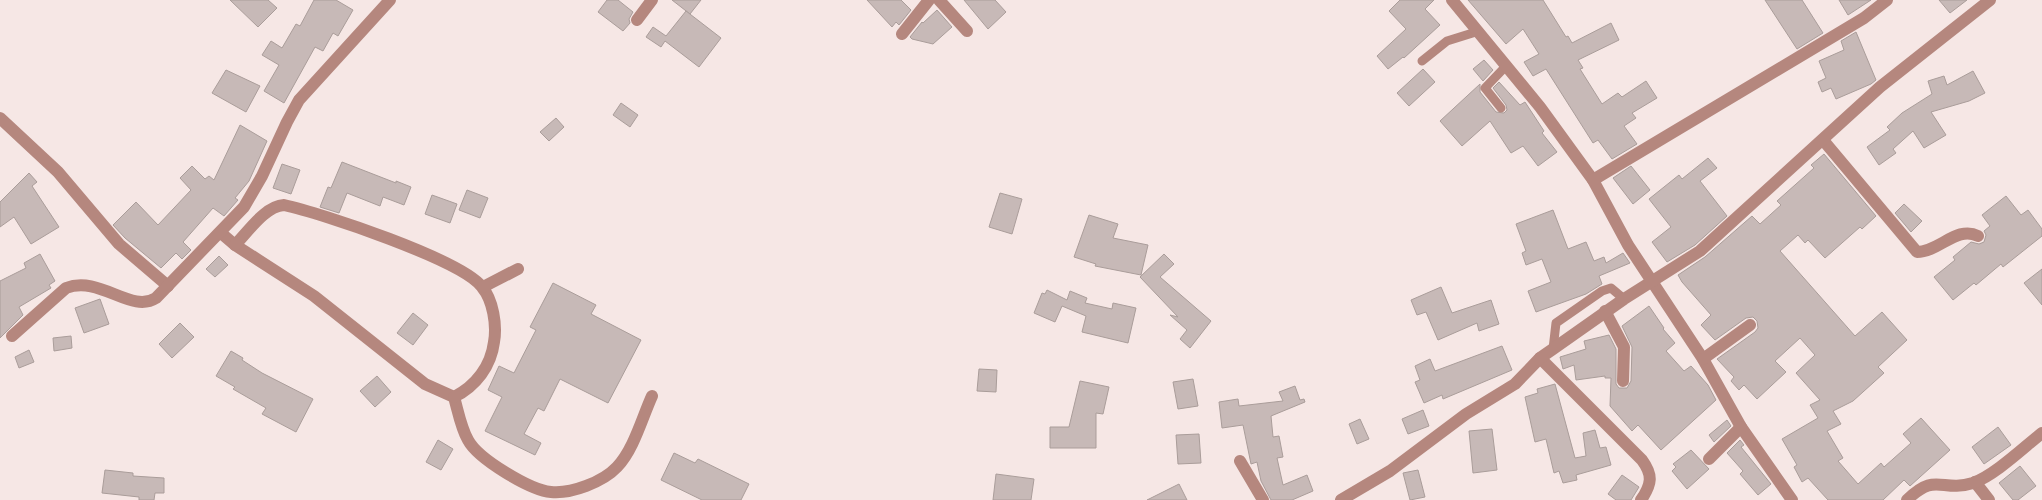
<svg xmlns="http://www.w3.org/2000/svg" width="2042" height="500" font-family="'Archivo Narrow',sans-serif">
	<style>
		.building { fill: #c7b9b7; stroke: #aa9d9a }
		.lines { fill: none; stroke-linecap: round; stroke-linejoin: round }
		.service { stroke: #b5877e; stroke-width: 9 }
		.minor { stroke: #b5877e; stroke-width: 12 }
	</style>
	<rect width="100%" height="100%" fill="#f6e7e5"/>
	<g class="building">
		<path d="M230 0H268L277 8 258 27Z"/>
		<path d="M314 0H336L353 10 338 36 333 33 323 51 315 47 284 103 264 91 279 65 262 55 271 41 282 48 296 24 300 26Z"/>
		<path d="M607 0H618L633 12 629 19 630 23 623 31 598 12Z"/>
		<path d="M672 0H701L690 14Z"/>
		<path d="M867 0H901L911 10 899 25 896 22 892 27Z"/>
		<path d="M964 0H995L1006 12 988 29Z"/>
		<path d="M1400 0H1434L1425 9 1440 25 1404 58 1403 57 1388 69 1377 56 1406 29 1389 11Z"/>
		<path d="M1468 0H1543L1566 37 1568 36 1572 43 1611 23 1619 40 1578 60 1583 68 1580 69 1602 104 1618 93 1622 97 1646 81 1657 98 1632 113 1636 118 1624 126 1637 144 1612 159 1598 140 1593 143 1546 69 1533 76 1524 62 1539 54 1523 29 1506 44Z"/>
		<path d="M1765 0H1802L1823 33 1797 49Z"/>
		<path d="M1839 0H1871L1848 15Z"/>
		<path d="M1939 0H1967L1950 13Z"/>
		<path d="M937 10 952 27 933 44 912 39 910 37 922 22 923 23Z"/>
		<path d="M686 11 721 38 699 67 665 41 661 47 646 37 653 27 666 36Z"/>
		<path d="M1856 32 1876 80 1871 84 1836 99 1831 88 1822 92 1818 82 1826 78 1819 61 1844 50 1841 41Z"/>
		<path d="M1484 60 1493 70 1483 81 1473 69Z"/>
		<path d="M1423 69 1435 82 1409 106 1397 93Z"/>
		<path d="M226 70 260 86 246 112 212 93Z"/>
		<path d="M1973 71 1985 93 1969 101 1931 112 1946 135 1924 148 1913 131 1893 149 1896 153 1879 165 1867 147 1890 130 1887 127 1902 113 1932 94 1928 81 1944 76 1947 85Z"/>
		<path d="M1499 82 1520 105 1525 102 1544 131 1542 133 1557 152 1538 166 1523 146 1511 153 1490 121 1462 146 1440 121 1480 84V92L1496 112 1504 113 1507 110 1506 105 1493 88Z"/>
		<path d="M621 103 638 115 630 127 613 115Z"/>
		<path d="M556 118 564 127 549 141 540 132Z"/>
		<path d="M240 125 267 141 249 181 235 198 238 200 224 216 213 208 183 242 191 250 182 259 176 253 161 268 125 238 113 225 136 202 158 225 191 190 180 178 192 166 205 179 209 176 214 180Z"/>
		<path d="M1824 154 1876 216 1862 229 1860 227 1825 258 1808 240 1805 243 1798 235 1780 251 1855 336 1882 312 1907 340 1878 367 1884 373 1853 401 1833 411 1841 424 1827 431 1843 458 1838 461 1858 484 1881 463 1884 467 1911 443 1903 434 1921 418 1950 450 1910 486 1904 480 1883 500H1828L1808 478 1802 482 1794 467 1797 465 1782 439 1818 418 1810 405 1820 400 1796 373 1815 355 1800 338 1775 361 1786 372 1757 399 1744 385 1739 390 1731 381 1734 377 1717 359 1755 332 1758 328 1757 321 1753 317 1746 318 1715 340 1701 325 1711 315 1682 282 1678 275 1705 257 1752 216 1760 224 1781 205 1777 201 1814 168 1811 165Z"/>
		<path d="M1708 158 1717 168 1700 181 1727 216 1695 245 1667 262 1652 242 1671 227 1649 199 1679 175 1682 179Z"/>
		<path d="M342 162 396 183V181L411 187 404 205 383 197 380 206 347 193 339 213 320 207 328 187 331 188Z"/>
		<path d="M282 164 300 170 291 194 273 188Z"/>
		<path d="M1631 166 1650 190 1633 204 1613 178Z"/>
		<path d="M29 173 37 182 32 186 59 227 31 244 14 217 0 227V202Z"/>
		<path d="M467 190 488 198 480 218 459 210Z"/>
		<path d="M1000 193 1022 199 1012 234 989 227Z"/>
		<path d="M432 195 457 204 450 223 425 214Z"/>
		<path d="M2006 196 2021 215 2028 210 2042 229V236L2003 267 2001 264 1976 285 1974 283 1953 300 1934 277 1955 260 1953 257 1971 242 1979 244 1984 242 1986 235 1984 231 1990 226 1982 215Z"/>
		<path d="M1904 204 1922 221 1911 232 1895 213Z"/>
		<path d="M1553 210 1568 249 1586 242 1594 261 1604 257 1606 263 1623 253 1630 263 1599 276 1602 284 1586 294 1536 312 1528 291 1551 282 1542 259 1526 265 1522 253 1526 251 1516 224Z"/>
		<path d="M1089 215 1118 224 1113 238 1148 245 1141 275 1095 266 1096 264 1074 257Z"/>
		<path d="M40 254 55 281 49 285 51 288 19 307 23 315 0 338V281L26 268 24 263Z"/>
		<path d="M1164 254 1174 264 1160 277 1211 321 1190 348 1180 339 1187 330 1170 315 1178 317 1140 277Z"/>
		<path d="M219 256 228 265 215 277 206 269Z"/>
		<path d="M2042 269V305L2024 283Z"/>
		<path d="M553 283 596 305 591 314 641 340 608 403 560 379 544 411 538 408 524 434 541 443 535 455 485 431 502 397 488 390 499 366 514 373 536 330 530 327Z"/>
		<path d="M1441 287 1452 313 1491 300 1499 324 1479 331 1477 323 1438 340 1426 312 1417 315 1411 300Z"/>
		<path d="M1047 290 1067 300 1070 291 1087 298 1085 303 1112 309 1113 303 1136 308 1128 343 1082 332 1086 316 1062 306 1055 322 1034 313 1042 293 1045 294Z"/>
		<path d="M100 299 109 324 84 333 75 308Z"/>
		<path d="M1649 306 1664 328 1663 329 1675 343 1666 351 1684 371 1691 366 1708 385 1716 400 1661 450 1638 425 1632 431 1610 406 1611 378H1605V376L1576 380 1574 365 1563 369 1560 357 1586 349 1584 341 1609 335 1616 349V384L1619 388H1627L1631 381 1632 347 1622 326Z"/>
		<path d="M413 313 428 325 413 345 397 333Z"/>
		<path d="M180 323 194 337 172 358 159 344Z"/>
		<path d="M71 336 72 348 54 351 53 338Z"/>
		<path d="M1502 346 1512 370 1443 399 1442 395 1424 403 1415 382 1420 380 1415 366 1430 359 1435 371Z"/>
		<path d="M29 350 34 362 19 368 15 357Z"/>
		<path d="M231 351 243 358 242 360 262 373 313 399 296 432 262 414 266 408 233 389 235 387 216 376Z"/>
		<path d="M979 369 997 370 996 392 977 391Z"/>
		<path d="M377 376 391 392 375 407 360 391Z"/>
		<path d="M1193 379 1198 406 1178 409 1173 382Z"/>
		<path d="M1080 381 1109 387 1103 414 1096 413V448H1050V427H1069Z"/>
		<path d="M1555 384 1575 458 1586 456 1583 433 1595 430 1600 448 1606 447 1611 465 1576 475 1577 480 1563 483 1559 471 1554 473 1546 439 1535 442 1525 397 1538 393 1537 389Z"/>
		<path d="M1295 386 1300 400 1304 399 1305 402 1271 416 1273 437 1279 436 1283 457 1277 458 1283 485 1307 475 1313 491 1292 500H1271L1261 481 1257 462 1251 464 1243 425 1222 428 1219 402 1238 399 1239 406 1283 401 1279 392Z"/>
		<path d="M1423 410 1429 426 1408 434 1402 419Z"/>
		<path d="M1360 419 1369 439 1357 444 1349 424Z"/>
		<path d="M1727 420 1731 426 1714 442 1709 435Z"/>
		<path d="M1998 427 2011 445 1984 464 1972 447Z"/>
		<path d="M1492 429 1497 470 1473 473 1469 431Z"/>
		<path d="M1199 434 1201 463 1178 464 1176 435Z"/>
		<path d="M438 440 453 449 441 470 426 462Z"/>
		<path d="M1740 440 1744 445 1741 447 1771 484 1758 495 1740 474 1743 471 1727 453Z"/>
		<path d="M1691 450 1709 469 1687 489 1672 471 1676 467 1673 464Z"/>
		<path d="M674 453 695 463 698 459 749 484 741 500H702L661 480Z"/>
		<path d="M2020 466 2036 486 2018 500H2013L1999 483Z"/>
		<path d="M105 470 133 473V476L164 478V493H155L154 500H139V497L102 493Z"/>
		<path d="M1418 470 1425 497 1410 500 1403 473Z"/>
		<path d="M996 474 1034 479 1031 500H993Z"/>
		<path d="M1622 475 1639 487 1631 500H1616L1608 494Z"/>
		<path d="M1179 484 1187 500H1147Z"/>
	</g>
	<g class="lines">
		<g class="service">
			<path d="M1422 61 1447 41 1479 31"/>
			<path d="M1501 108 1485 88 1507 65"/>
			<path d="M1553 349 1556 323 1602 291 1611 288 1624 299"/>
		</g>
		<g class="minor">
			<path d="M939 0 967 31"/>
			<path d="M1452 0 1540 107 1593 180 1628 245 1703 359 1741 427 1792 500"/>
			<path d="M637 20 652 0"/>
			<path d="M902 34 929 0"/>
			<path d="M0 118 58 172 119 244 168 286"/>
			<path d="M1823 140 1917 252C1939 252 1957 225 1978 236"/>
			<path d="M1593 180 1864 18 1887 0"/>
			<path d="M221 233 235 245 314 296 425 384 454 397C458 411 461 428 468 440 478 459 530 490 551 492 571 494 603 482 617 467 634 449 642 418 652 396"/>
			<path d="M235 245C248 232 265 206 284 205 321 213 462 260 482 287 493 300 497 325 494 342 491 366 476 386 454 397"/>
			<path d="M483 287 518 269"/>
			<path d="M1605 311 1624 347 1623 381"/>
			<path d="M12 336 66 288C100 275 131 314 156 298L244 207 262 176 287 122 299 100 390 0"/>
			<path d="M1540 358 1642 460C1653 475 1652 484 1641 500"/>
			<path d="M1703 359 1750 325"/>
			<path d="M1709 459 1741 427"/>
			<path d="M1240 461 1263 500"/>
			<path d="M1975 482 1989 500"/>
			<path d="M1341 500 1390 471 1466 414 1515 384 1540 358 1553 349 1624 299 1700 251 1880 87 1990 0"/>
			<path d="M1907 500C1936 471 1941 493 1973 483 1995 475 2023 448 2042 433"/>
		</g>
	</g>
</svg>
